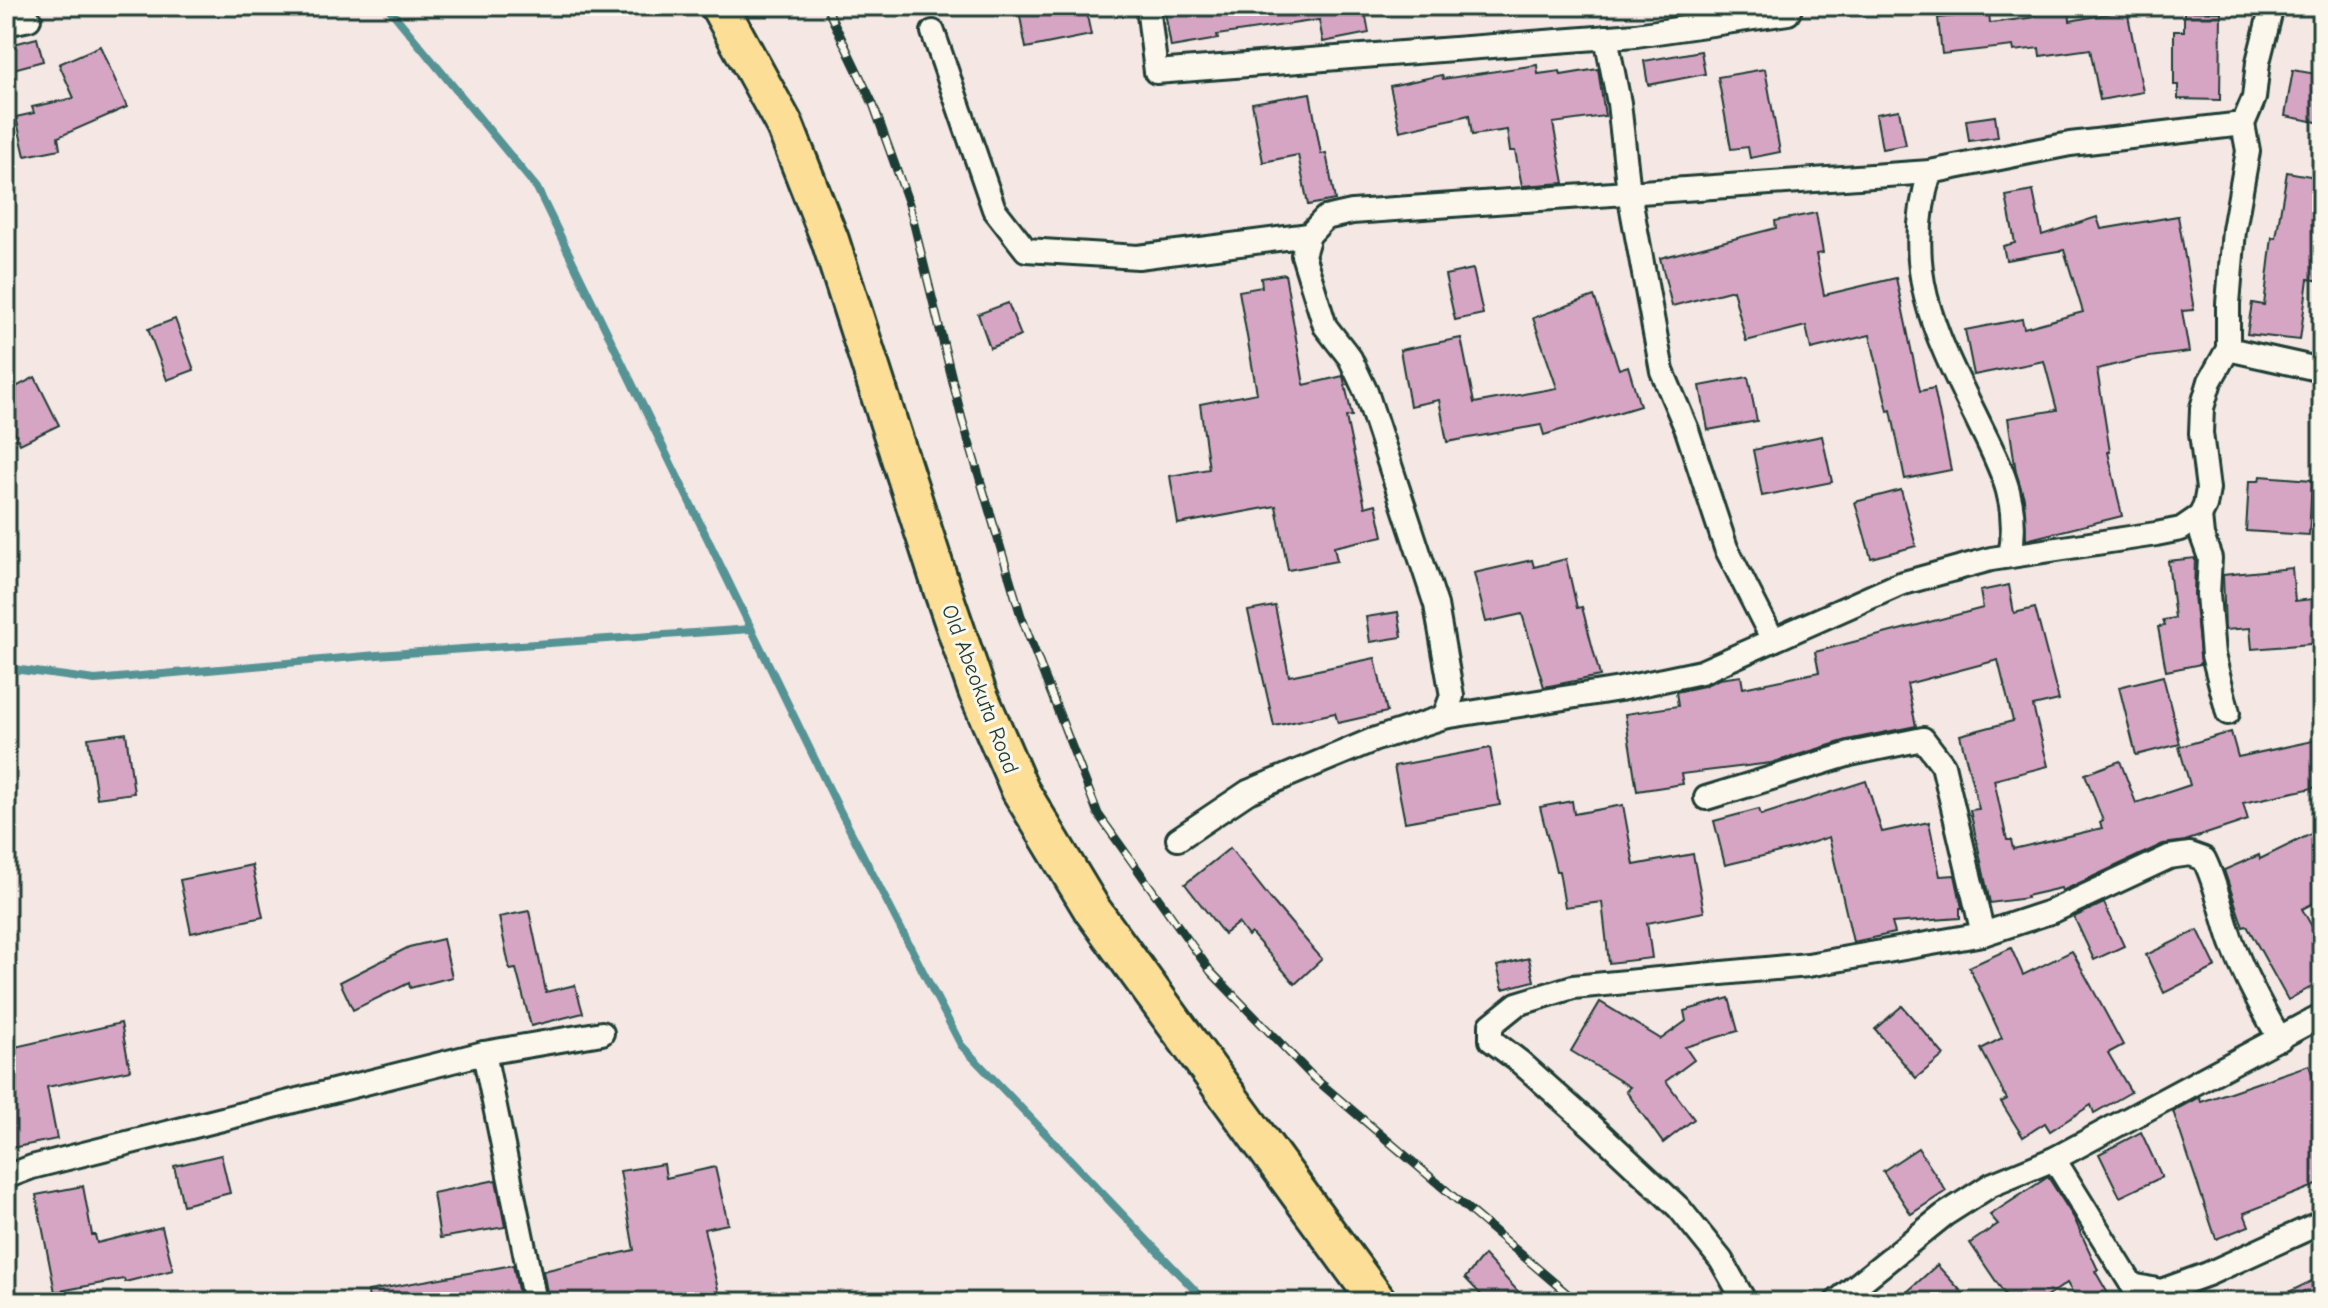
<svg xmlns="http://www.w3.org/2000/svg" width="2328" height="1308" font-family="'Comic Neue',sans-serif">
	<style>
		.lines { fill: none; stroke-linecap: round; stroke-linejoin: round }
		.stream { stroke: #579395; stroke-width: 8 }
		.building { fill: #d6a5c4; stroke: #1f3d34; stroke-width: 2 }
		.minor-casing { stroke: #1f3d34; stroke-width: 28 }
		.trunk-casing { stroke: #1f3d34; stroke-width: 42 }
		.minor { stroke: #fbf7ec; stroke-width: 22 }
		.trunk { stroke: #fdde96; stroke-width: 36 }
		.rail-casing { stroke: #1f3d34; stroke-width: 9 }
		.rail { stroke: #fbf7ec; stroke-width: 6; stroke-dasharray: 18; stroke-linecap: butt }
		.labels { text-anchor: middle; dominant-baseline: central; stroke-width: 6; stroke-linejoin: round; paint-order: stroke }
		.street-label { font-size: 22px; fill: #1f3d34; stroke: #fbf7ec }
	</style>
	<rect width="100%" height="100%" fill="#f4e7e4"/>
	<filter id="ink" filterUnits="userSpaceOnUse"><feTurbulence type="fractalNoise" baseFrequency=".0125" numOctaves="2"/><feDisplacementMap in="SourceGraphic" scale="16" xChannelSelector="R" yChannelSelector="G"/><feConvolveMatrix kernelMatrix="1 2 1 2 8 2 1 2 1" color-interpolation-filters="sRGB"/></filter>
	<g filter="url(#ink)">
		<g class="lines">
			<g class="stream">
				<path d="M387 6 537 188 837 805 961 1045 1206 1302"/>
				<path d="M6 668 95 680 377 655 751 629"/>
			</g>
		</g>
		<g class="building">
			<path d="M1018 6H1085L1091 35 1026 48Z"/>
			<path d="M1164 6H1364L1369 33 1323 42 1319 20 1217 35 1218 39 1171 47Z"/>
			<path d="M2069 8 2070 21 2127 10 2143 92 2100 100 2090 49 2040 56 2039 48 2014 51 2013 46 1942 54 1938 18 1989 12 1990 23 2035 17V13Z"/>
			<path d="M2184 11 2221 12 2220 100 2178 99V85H2174V31H2184Z"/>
			<path d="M37 38 43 61 6 71V46Z"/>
			<path d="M100 46 127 107 58 137 60 149 25 156 16 117 34 113 32 107 74 98 59 64Z"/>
			<path d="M1701 51 1705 74 1648 85 1644 61Z"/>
			<path d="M1537 65 1538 74 1560 71 1561 75 1598 69 1605 116 1553 123 1564 183 1522 186 1515 151H1510L1507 130 1472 135 1469 115 1400 131 1390 86 1442 75 1443 79Z"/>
			<path d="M1765 69 1780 152 1750 158 1748 147 1731 149 1718 77Z"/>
			<path d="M2293 70 2322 75V123L2285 116Z"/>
			<path d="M1310 93 1321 154 1326 153 1335 200 1308 205 1298 155 1263 162 1252 103Z"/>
			<path d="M1899 110 1906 145 1882 149 1876 114Z"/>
			<path d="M1995 116 1998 137 1969 141 1966 120Z"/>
			<path d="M2287 172 2322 178V281L2308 279 2300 340 2247 334 2252 303 2264 305 2272 237 2276 238Z"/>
			<path d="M2033 191 2042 235 2097 217 2101 229 2178 216 2194 310 2182 311 2189 352 2142 358 2097 369 2110 452H2108L2122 516 2026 540 2024 498 2016 472 2008 418 2057 410 2044 361 1974 375 1965 330 2022 319 2024 328 2083 312 2064 250 2006 260 2003 246 2015 243 2006 196Z"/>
			<path d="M1816 213 1823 253 1816 254 1824 295 1896 278 1920 391 1934 388 1951 470 1905 479 1891 410 1888 411 1870 335 1811 349 1806 326 1746 341 1733 290 1672 306 1660 258 1776 228 1775 221Z"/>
			<path d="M1473 269 1483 314 1455 320 1445 275Z"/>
			<path d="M1285 274 1304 385 1343 376 1352 416 1346 417 1365 507 1376 504 1383 536 1334 547 1337 561 1288 570 1276 506 1178 524 1170 476 1209 469 1200 404 1257 393 1239 291 1262 287 1261 278Z"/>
			<path d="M1594 296 1619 369 1628 366 1640 406 1544 435 1541 425 1447 442 1439 400 1410 406 1400 350 1461 338 1474 403 1557 388 1533 318Z"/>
			<path d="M1008 303 1021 336 990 348 978 314Z"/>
			<path d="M175 319 194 370 167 380 148 329Z"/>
			<path d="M35 377 59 425 20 444 6 415V392Z"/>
			<path d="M1748 377 1757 421 1708 430 1700 386Z"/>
			<path d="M1822 436 1832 482 1762 496 1753 450Z"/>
			<path d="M2260 476 2312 480 2309 535 2246 531 2249 481H2259Z"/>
			<path d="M1901 490 1916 546 1871 558 1855 502Z"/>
			<path d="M2195 558 2194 595 2201 664 2166 671 2158 627 2165 626 2163 620 2175 618 2168 561Z"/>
			<path d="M1566 559 1577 608 1582 607 1600 676 1544 687 1522 614 1486 622 1474 573 1532 560 1534 567Z"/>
			<path d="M2292 568 2295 601 2322 598V643L2252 649 2250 628 2225 630 2223 575Z"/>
			<path d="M2009 585 2014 613 2035 608 2059 700 2033 706 2048 766 1994 780 2007 840H2011L2013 849 2102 828 2100 823 2103 821 2085 774 2120 761 2136 803 2190 785 2179 747 2231 732 2238 757 2322 739V786L2243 803 2248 820 2185 841 2163 844 2062 891 2061 888 2026 896 2027 898 1990 903 1970 810 1979 809 1960 735 2013 721 1998 660 1907 684 1916 726 1847 740 1771 763 1681 774 1683 784 1637 791 1625 714 1678 706 1676 692 1704 686 1719 679 1741 676 1743 688 1819 672 1815 652 1983 608 1980 591Z"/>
			<path d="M1275 606 1289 676 1375 658 1387 712 1338 723 1335 713 1274 726 1248 611Z"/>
			<path d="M1398 612 1402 637 1370 642 1366 617Z"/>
			<path d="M2163 676 2180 744 2136 755 2119 687Z"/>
			<path d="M126 733 134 793 97 798 88 738Z"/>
			<path d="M1490 748 1500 805 1405 822 1394 766Z"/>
			<path d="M1866 781 1882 832 1929 822 1940 876 1955 875 1962 908H1960V918L1892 923 1895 933 1853 942 1829 837 1792 849 1725 865 1714 821 1759 809 1761 815Z"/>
			<path d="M1572 801 1574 814 1623 805 1634 865 1693 854 1704 912 1647 923 1652 958 1609 963 1602 902 1565 907 1559 871H1556L1540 807Z"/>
			<path d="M2315 832 2322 847V899L2302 909 2322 944V981L2288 1000 2247 926 2243 927 2224 870 2259 855 2260 859Z"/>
			<path d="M1230 848 1274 903 1322 959 1295 984 1251 933 1248 936 1238 923 1224 934 1185 884Z"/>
			<path d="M252 865 263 917 191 933 180 880Z"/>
			<path d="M2104 903 2124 946 2094 960 2074 917Z"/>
			<path d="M529 911 546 992 575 985 583 1013 531 1026 516 969 510 970 499 917Z"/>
			<path d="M2198 930 2216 967 2164 993 2146 955Z"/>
			<path d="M443 939 452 977 410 988 409 983 353 1010 340 982 409 947Z"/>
			<path d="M2011 948 2023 975 2072 951 2123 1045 2108 1053 2131 1092 2094 1113 2091 1105 2050 1131 2045 1123 2023 1137 2001 1102 2007 1099 1981 1049 2002 1038 1969 967Z"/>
			<path d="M1529 958 1534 981 1503 989 1497 966Z"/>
			<path d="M1729 998 1738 1031 1685 1047 1694 1060 1666 1081 1694 1119 1663 1143 1626 1091 1630 1087 1571 1051 1600 1002 1661 1039 1686 1021 1684 1011Z"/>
			<path d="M1902 1006 1944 1055 1916 1078 1875 1029Z"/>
			<path d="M121 1023 130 1070 47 1087 57 1139 11 1148 6 1121V1049Z"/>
			<path d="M2309 1065 2322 1103V1183L2244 1213 2249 1226 2216 1239 2173 1111 2199 1097 2201 1102Z"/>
			<path d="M2141 1132 2162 1177 2120 1197 2099 1154Z"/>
			<path d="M1918 1148 1946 1191 1911 1214 1883 1171Z"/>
			<path d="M221 1155 230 1193 183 1205 174 1166Z"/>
			<path d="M664 1164 666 1178 715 1167 728 1224 704 1229 721 1302H549L543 1271 634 1250 620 1171Z"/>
			<path d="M2048 1177 2074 1218 2098 1270 2095 1271 2113 1302H2078L2067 1283 2039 1302H2010L1970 1243 1998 1224 1990 1215Z"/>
			<path d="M496 1180 505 1227 440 1238 433 1193Z"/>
			<path d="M83 1186 92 1235H95L97 1243 162 1227 173 1270 125 1282 124 1279 55 1292 36 1195Z"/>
			<path d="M1484 1255 1528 1302H1488L1465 1278Z"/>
			<path d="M513 1265 519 1295 468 1302H369L368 1291Z"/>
			<path d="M1937 1265 1971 1302H1896Z"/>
			<path d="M2322 1276V1302H2268Z"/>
		</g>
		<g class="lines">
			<defs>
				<g id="minor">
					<path d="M1148 6 1156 72 1636 35 1788 13 1791 6"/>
					<path d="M6 24 29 19"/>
					<path d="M933 32 994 209 1026 250 1138 257 1309 235"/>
					<path d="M1606 37 1619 103 1629 193 1662 371 1687 430 1726 548 1773 640"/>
					<path d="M1930 172C1901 268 1934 332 1976 417 1999 465 2021 500 2010 556"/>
					<path d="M2228 349 2322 370"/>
					<path d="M2200 516 2202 536 2210 558 2208 594 2213 655 2228 713"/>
					<path d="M1444 717 1452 696 1436 605 1366 392 1350 358 1325 326 1303 255 1309 235 1325 218 1352 212 1930 172 2070 144 2243 124"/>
					<path d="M1706 798 1850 754 1923 739 1943 765 1983 934"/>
					<path d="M1178 839 1248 792 1373 740 1444 717 1620 689 1701 672 1900 584 1991 559 2156 534 2181 529 2200 516 2205 506 2208 489 2201 433 2202 408 2210 381 2228 349V304L2234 230 2248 151 2243 124 2254 98 2258 62 2272 6"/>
					<path d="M484 1053 535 1302"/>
					<path d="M2054 1159 2132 1285 2161 1291 2208 1274 2322 1222"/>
					<path d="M6 1177 32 1167 484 1053 602 1033"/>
					<path d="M1745 1302 1721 1260 1679 1208 1593 1127 1520 1062 1491 1040V1025L1517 1004 1573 987 1808 965 1983 934 2053 911 2169 857 2190 854 2204 859C2217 885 2222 915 2232 943 2245 977 2261 1007 2280 1039"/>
					<path d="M1836 1302 1944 1215 1991 1185 2054 1159 2322 1015"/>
				</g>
				<path id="trunk" d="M719 6 785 126 830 240 942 589 977 691 1020 790 1093 911 1378 1302"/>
			</defs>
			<use href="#minor" class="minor-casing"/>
			<use href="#trunk" class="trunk-casing"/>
			<use href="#minor" class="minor"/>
			<use href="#trunk" class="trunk"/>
			<defs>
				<path id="rail" d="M826 6 873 104 909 204 962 419 1021 616 1098 814 1211 972 1312 1076 1577 1302"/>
			</defs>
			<use href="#rail" class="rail-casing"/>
			<use href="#rail" class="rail"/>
		</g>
	</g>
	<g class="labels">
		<g class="street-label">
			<text transform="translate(980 689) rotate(69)">Old Abeokuta Road</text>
		</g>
	</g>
	<rect width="2328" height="1308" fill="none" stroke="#fbf7ec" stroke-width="32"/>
	<rect x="16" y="16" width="2296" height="1276" fill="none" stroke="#1f3d34" stroke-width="3" filter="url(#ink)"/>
</svg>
